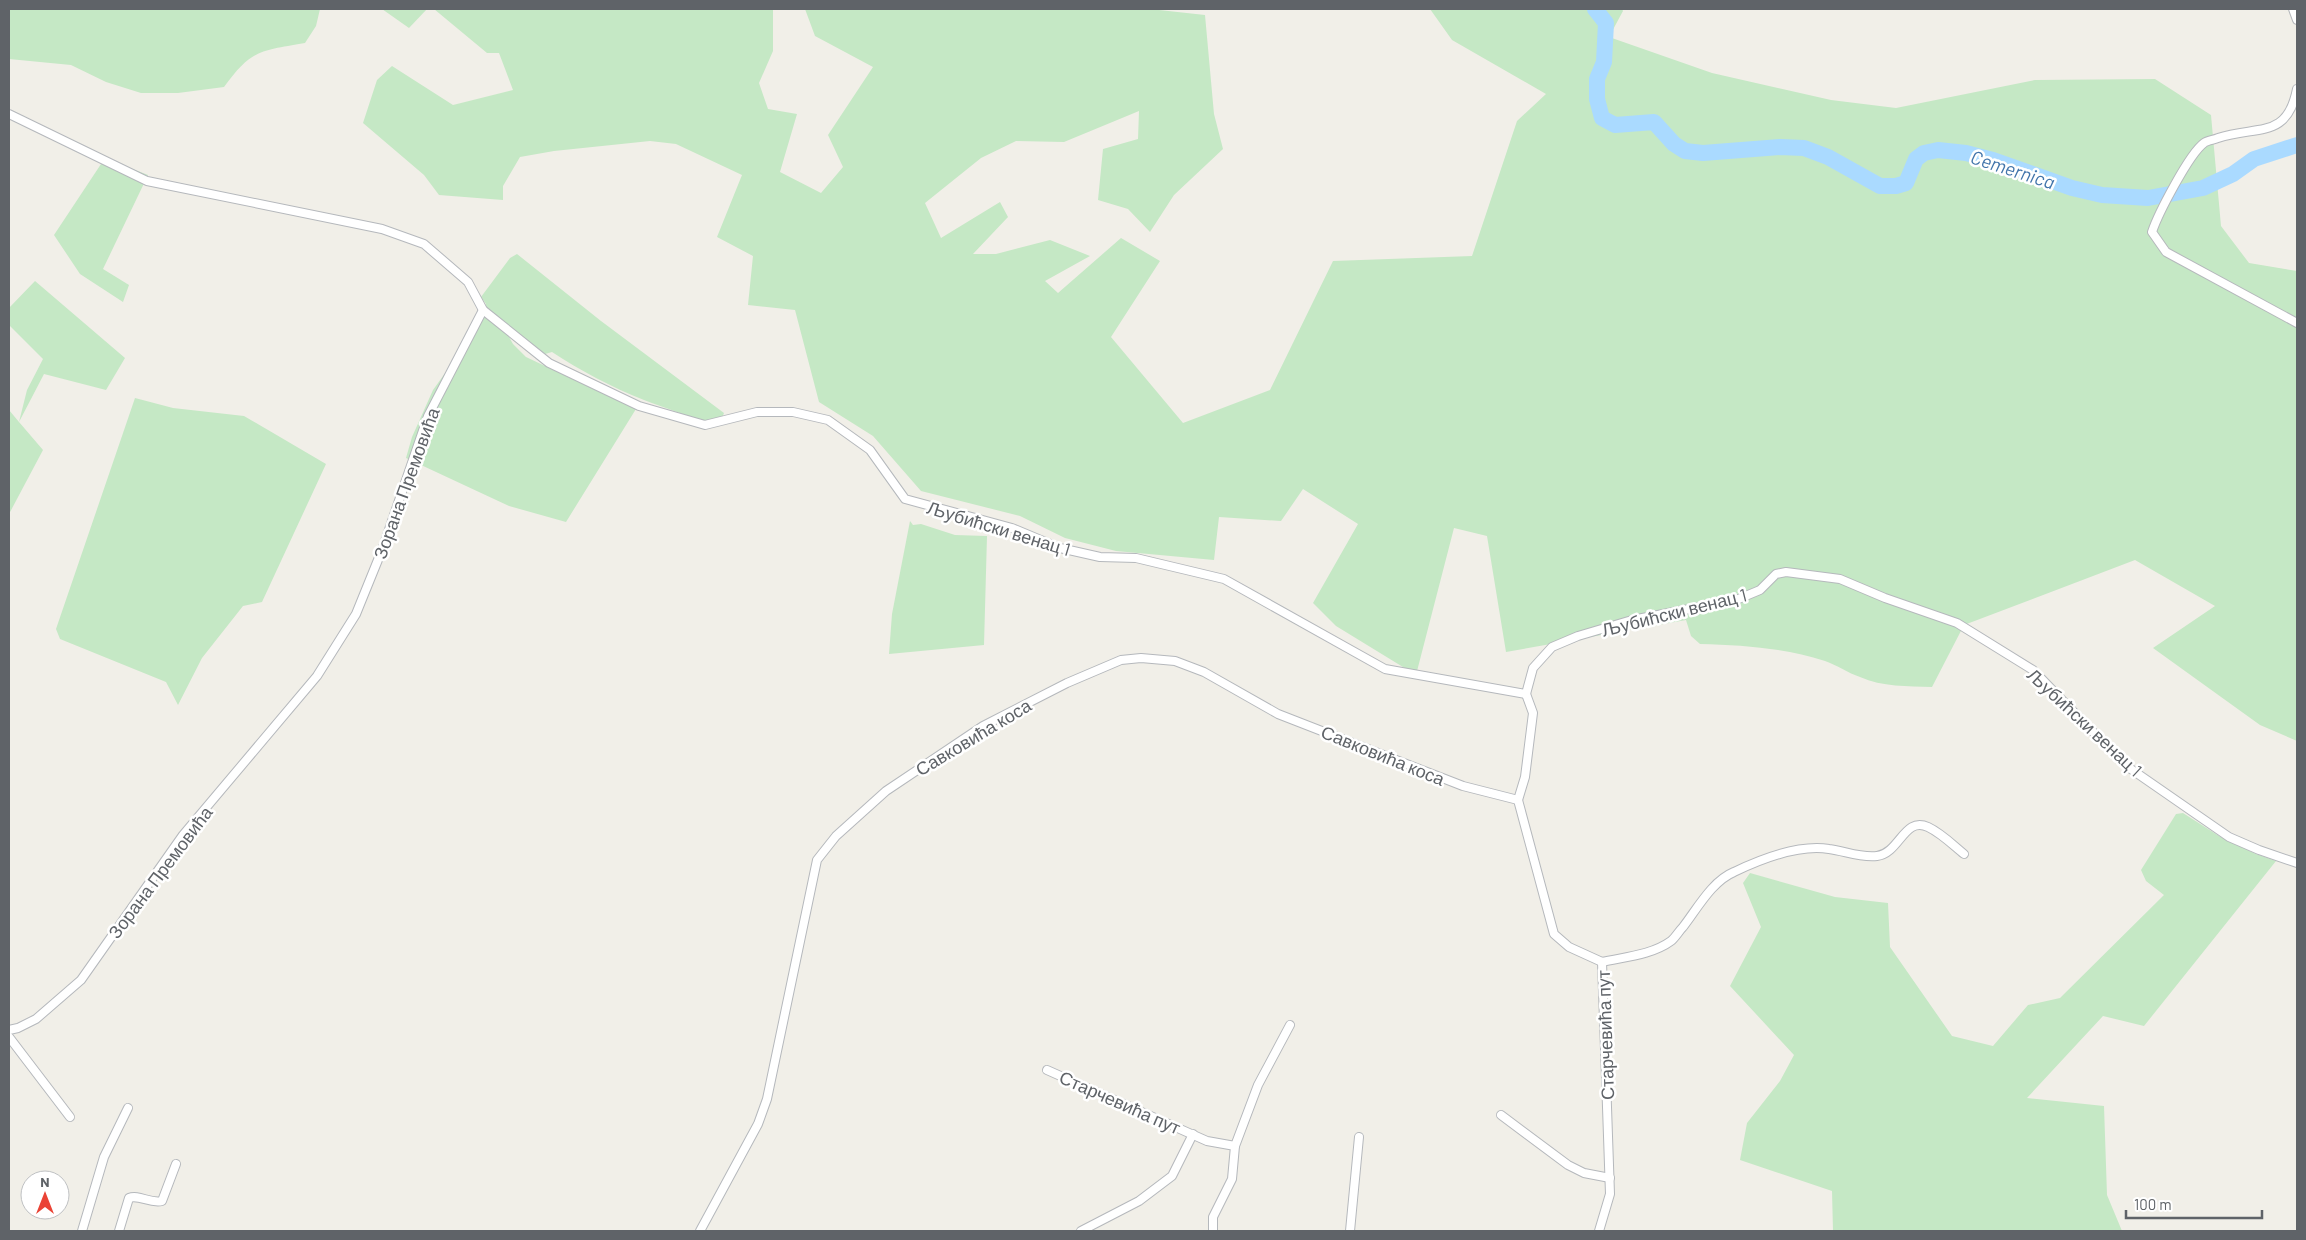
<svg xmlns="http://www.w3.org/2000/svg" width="2306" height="1240" font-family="Barlow,sans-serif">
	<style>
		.green { fill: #c5e8c5 }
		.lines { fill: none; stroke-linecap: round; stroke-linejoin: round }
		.river { stroke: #aadaff; stroke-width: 16 }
		.minor-casing { stroke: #b5b8bc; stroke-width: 10 }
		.minor { stroke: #fff; stroke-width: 8 }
		.labels { text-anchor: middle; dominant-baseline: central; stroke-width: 5; stroke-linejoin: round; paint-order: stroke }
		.street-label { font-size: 18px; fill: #5f6368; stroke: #fff }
		.water-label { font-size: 19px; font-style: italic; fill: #4174aa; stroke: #fff }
	</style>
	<rect width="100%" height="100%" fill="#f1efe8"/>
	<g class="green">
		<path d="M9 9H320L316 26 305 43C260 51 252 49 224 87L178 93H141L106 82 71 65 9 59Z"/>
		<path d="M382 9H427L409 28Z"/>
		<path d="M434 9H773V51L759 83 768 109 797 114 780 172 821 193 843 167 828 135 873 67 815 36 805 9H1150L1205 15 1214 114 1223 149 1174 195 1150 232 1128 209 1098 200 1103 149 1138 139 1139 111 1064 142 1016 141 981 158 925 203 941 238 1000 202 1008 217 973 254H996L1050 240 1090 256 1045 281 1058 293 1121 238 1160 261 1111 337 1183 423 1270 390 1333 261 1472 256 1517 121 1546 94 1452 40 1430 9H1622L1623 11 1609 37 1712 73 1831 100 1896 108 2035 80 2155 79 2211 115 2221 226 2249 263 2297 271V741L2260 725 2153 648 2215 606 2135 560 1964 625 1932 687C1908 686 1882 687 1860 677 1848 673 1837 665 1825 661 1784 648 1743 645 1700 644L1691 636 1686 620 1506 652 1487 536 1454 528 1416 675 1336 626 1313 603 1358 524 1303 489 1281 521 1219 517 1214 560 1116 551 1065 538 1020 516 921 491 873 436 819 402 795 310 748 305 753 256 717 237 742 175 676 144 650 141 554 151 520 157 503 186V200L439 195 424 175 363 123 377 80 392 66 453 105 513 90 499 53H487Z"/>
		<path d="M105 158 148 175 103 269 129 285 123 302 80 274 54 235Z"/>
		<path d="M517 254 601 321 724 413 722 418 705 424C685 414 665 408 644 400 611 387 581 371 552 352L545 354 500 321 513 344 526 357 636 409 566 522 509 506 406 458 412 437 433 390 458 355 486 304 481 297 510 258Z"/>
		<path d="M35 281 125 358 106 390 44 374 19 422 43 450 9 514V410L19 422 27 390 43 359 9 325V308Z"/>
		<path d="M135 398 173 408 244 416 326 464 262 602 243 606 202 658 178 705 166 682 60 639 56 629Z"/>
		<path d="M910 521 913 525 921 524 955 535 987 536 984 645 889 654 892 614Z"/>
		<path d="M2183 813 2219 836 2256 854 2276 861 2144 1026 2103 1016 2027 1098 2104 1106 2107 1195 2122 1231H1833L1832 1191 1740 1160 1747 1123 1780 1081 1794 1055 1730 986 1761 927 1743 883 1750 873 1835 897 1888 903 1890 947 1952 1036 1993 1046 2028 1005 2060 998 2164 895 2146 881 2141 870 2176 814Z"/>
	</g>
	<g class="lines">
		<path class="river" d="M1595 9 1606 23 1604 62 1597 79V99L1602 118 1615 125 1654 122 1674 144 1685 151 1703 153 1780 147 1804 148 1828 157 1880 186H1896L1906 183 1916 159 1924 153 1938 150 1966 153 1993 160 2072 188 2102 195 2148 198 2203 188 2233 174 2254 159 2297 145"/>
		<defs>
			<g id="minor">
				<path d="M2293 9 2297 20"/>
				<path d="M2297 89C2287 140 2257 125 2218 138 2214 140 2207 140 2204 143 2189 154 2158 214 2152 232L2166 252 2297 323"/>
				<path d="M9 114 147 181 382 229 424 244 468 282 483 310 549 363 639 406 705 425 757 412H793L828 420 870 450 905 499 1012 528 1060 548 1100 557 1136 558 1224 579 1385 669 1526 694 1533 668 1552 647 1578 636 1632 620 1736 600 1760 590 1776 574 1786 572 1840 579 1885 598 1957 623 2033 670 2125 765 2229 837 2259 850 2297 863"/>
				<path d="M1518 800 1554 934 1569 947 1602 962"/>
				<path d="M1518 800 1525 777 1533 713 1526 694"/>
				<path d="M1602 962C1624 957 1652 955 1671 941 1675 938 1679 931 1683 927 1697 909 1712 881 1734 872 1761 859 1798 844 1829 849 1845 851 1860 858 1877 856 1900 853 1904 816 1928 827 1941 833 1953 845 1964 854"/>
				<path d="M9 1030 18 1028 36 1019 81 980 183 835 317 676 356 614 382 550 428 416 483 310"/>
				<path d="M9 1037 70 1117"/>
				<path d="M1047 1070 1207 1141 1235 1146 1232 1179 1213 1217V1231"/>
				<path d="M1501 1115 1568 1165 1584 1173 1610 1178"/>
				<path d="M1235 1146 1258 1085 1290 1025"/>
				<path d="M82 1231 104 1157 128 1108"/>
				<path d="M119 1231 129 1198C139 1194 150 1204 162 1201L176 1164"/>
				<path d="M700 1231 758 1124 767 1099 817 860 836 836 886 791 983 726 1067 683 1121 660 1141 658 1175 661 1204 672 1278 714 1463 786 1518 800"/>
				<path d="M1081 1231 1139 1201 1172 1176 1193 1134"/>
				<path d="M1350 1231 1359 1137"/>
				<path d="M1599 1231 1610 1194 1602 962"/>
			</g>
		</defs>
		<use href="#minor" class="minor-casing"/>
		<use href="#minor" class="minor"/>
	</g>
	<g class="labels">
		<g class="street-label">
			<text transform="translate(406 483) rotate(-70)">Зорана Премовића</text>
			<text transform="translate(999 528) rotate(17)">Љубићски венац 1</text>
			<text transform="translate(1674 612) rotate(-14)">Љубићски венац 1</text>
			<text transform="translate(2085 722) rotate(43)">Љубићски венац 1</text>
			<text transform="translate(973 737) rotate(-31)">Савковића коса</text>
			<text transform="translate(1383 755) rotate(22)">Савковића коса</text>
			<text transform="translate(160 872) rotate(-53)">Зорана Премовића</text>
			<text transform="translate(1605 1035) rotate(-92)">Старчевића пут</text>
			<text transform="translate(1120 1102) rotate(24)">Старчевића пут</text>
		</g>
		<g class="water-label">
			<text transform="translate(2013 169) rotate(18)">Cemernica</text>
		</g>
	</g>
	<rect width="2306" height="1240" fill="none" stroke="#5f6368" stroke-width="20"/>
	<g transform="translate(45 1195)"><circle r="24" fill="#ffffff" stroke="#bfc1c3"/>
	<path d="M0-4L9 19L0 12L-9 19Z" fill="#ea4335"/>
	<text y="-8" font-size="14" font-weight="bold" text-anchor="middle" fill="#5f6368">N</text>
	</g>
	<path d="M2126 1210v8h136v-8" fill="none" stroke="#5f6368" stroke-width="2.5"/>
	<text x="2134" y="1210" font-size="15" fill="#5f6368" stroke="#ffffff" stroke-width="4" paint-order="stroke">100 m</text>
</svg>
